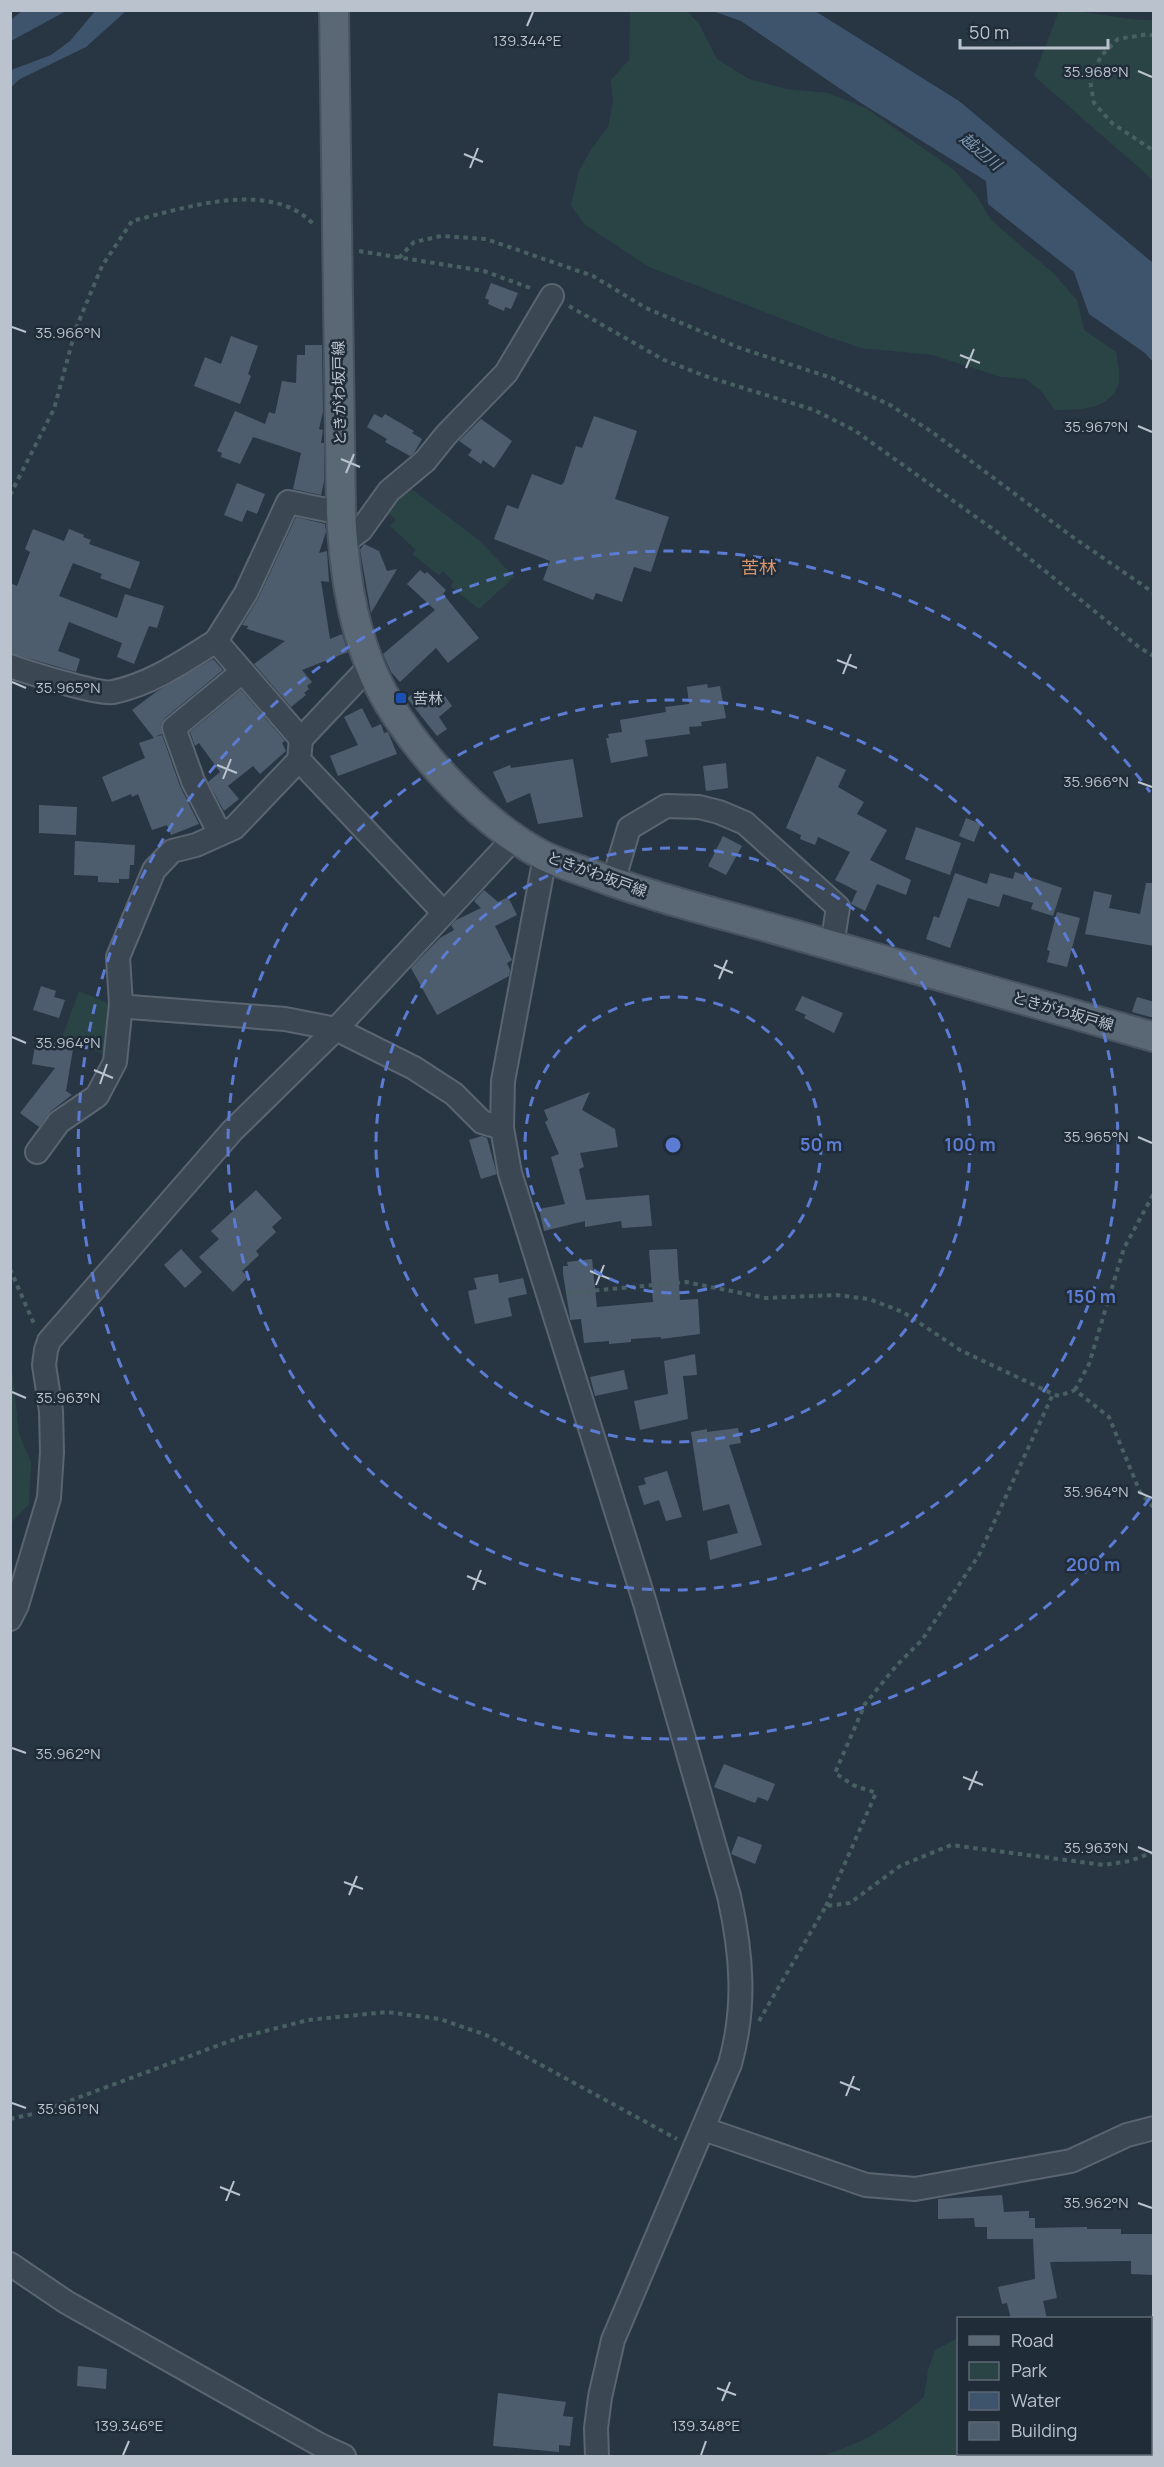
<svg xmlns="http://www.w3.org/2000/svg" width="1164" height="2467" font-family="Manrope,'Noto Sans JP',sans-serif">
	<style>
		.green { fill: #2a4445 }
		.water { fill: #3e546d }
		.building { fill: #4e5d6d }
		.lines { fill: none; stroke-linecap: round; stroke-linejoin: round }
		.minor-casing { stroke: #5b6571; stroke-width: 26 }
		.major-casing { stroke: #495360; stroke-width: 32 }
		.path { stroke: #486061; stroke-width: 4; stroke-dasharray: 4.5 4.5; stroke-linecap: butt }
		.minor { stroke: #3c4754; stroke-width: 22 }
		.major { stroke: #5a6774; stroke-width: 28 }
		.ticks { fill: none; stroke: #bac2cd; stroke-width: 2 }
		.ring { fill: none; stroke: #5c7cd4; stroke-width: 3; stroke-dasharray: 10 8 }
		.transit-dot { fill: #1a4fb4; stroke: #212c39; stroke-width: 2 }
		.labels { text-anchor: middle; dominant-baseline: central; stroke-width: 5; stroke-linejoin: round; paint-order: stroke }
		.street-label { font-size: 15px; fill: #bac2cd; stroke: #212c39 }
		.poi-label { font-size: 15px; fill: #bac2cd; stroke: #212c39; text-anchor: start }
		.water-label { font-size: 16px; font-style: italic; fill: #7a95b0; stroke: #212c39 }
		.quarter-label { font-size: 18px; fill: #d7936b; stroke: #212c39 }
		.ticks-label { font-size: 15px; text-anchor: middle; fill: #bac2cd; stroke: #212c39; stroke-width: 5; stroke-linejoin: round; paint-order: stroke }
		.centre { fill: #5c7cd4; stroke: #212c39; stroke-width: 3 }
		.ring-label { font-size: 18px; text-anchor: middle; font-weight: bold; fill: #5c7cd4; stroke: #212c39; stroke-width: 5; stroke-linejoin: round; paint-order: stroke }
	</style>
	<rect width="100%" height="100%" fill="#283644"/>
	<g class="green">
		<path d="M630 11H687L699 24 717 59 749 79 786 89 828 93 866 108 954 170 976 195 991 220 1055 275 1077 300 1084 330 1116 352C1117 362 1121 376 1118 385 1110 410 1076 410 1055 410L1041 391 1026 379 1001 377 933 355 861 348 826 336 649 267 584 224 571 205 579 171 592 148 608 127 613 102 611 80 629 60Z"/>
		<path d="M1059 11C1092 10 1122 21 1153 20V180L1034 76Z"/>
		<path d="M409 487 480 541 514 577 479 609 450 586 454 582 443 571 439 575 412 554 416 550 390 526 396 520 387 512Z"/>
		<path d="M79 991 115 1006 109 1056 62 1038Z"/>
		<path d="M10 1351 19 1434 31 1462 29 1504 12 1522 11 1532Z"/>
		<path d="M1153 2313V2455L1144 2454H1150V2318H1146Z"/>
		<path d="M958 2338V2454H1120L1107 2456H822C865 2442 890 2427 924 2397L928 2370 935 2350Z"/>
	</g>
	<g class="water">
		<path d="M23 10H66V11L11 41V20Z"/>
		<path d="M96 10 126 11 86 47 20 79 11 87V70L51 55 70 41Z"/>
		<path d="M713 11H815L959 101 1153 263V362L1145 353 1089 314 1074 272 988 204 986 181 861 103 741 21Z"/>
	</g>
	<g class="building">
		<path d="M491 283 518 293 511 309 505 307 504 311 488 304 489 300 485 298Z"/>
		<path d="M231 336 258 346 248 374 251 376 240 404 194 386 205 357 221 364Z"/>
		<path d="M305 345H322L323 412 319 429 323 430 321 443H324V482L321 495 293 489 301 453 253 437 240 464 221 457 222 453 217 451 235 411 265 424 269 412 275 414 282 381 296 383 297 355H305Z"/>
		<path d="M374 414 382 418 385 414 414 431 412 433 422 439 414 453 410 456 385 442 387 439 367 427Z"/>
		<path d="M594 416 637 431 615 499 669 517 651 572 634 567 622 602 596 593 593 600 543 580 550 561 494 539 507 505 518 509 532 474 561 485 564 482 576 446 582 448Z"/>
		<path d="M481 419 512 441 494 468 483 460 481 464 468 455 472 450 459 441Z"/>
		<path d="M237 483 265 494 257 514 247 510 242 522 224 515Z"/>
		<path d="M296 517 325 524 326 532 319 553 327 551 329 582 321 581 330 639 342 634 348 652 302 670 312 682 307 686 309 689 304 693 306 695 291 707 254 664 285 641 247 629 248 626 242 625 258 599Z"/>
		<path d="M33 529 64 541 69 529 84 535 83 537 91 540 89 544 140 562 130 589 100 578 102 574 73 563 59 596 117 618 125 594 164 606 157 628 149 626 134 664 117 657 122 643 69 622 58 651 80 659 76 672 10 653V583L17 586 30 552 25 549Z"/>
		<path d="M364 544 379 551 387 571 397 569 371 613 360 550Z"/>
		<path d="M420 570 425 574 427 572 446 590 443 594 479 638 448 663 436 648 400 682 391 672 383 654 435 610 407 584Z"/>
		<path d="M213 659 223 670 165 718 161 725 162 734 155 737 162 735 180 786 199 824 171 835 167 825 152 830 138 794 132 797 131 794 112 802 102 777 145 758 139 743 154 738 132 710 156 692Z"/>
		<path d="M707 684 708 688 720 686 726 718 701 722 702 726 689 727 690 734 645 740 648 756 611 763 606 738H609L608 734 622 732 620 720 666 712 665 707 689 704 687 687Z"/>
		<path d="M420 689 429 702 442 692 452 706 439 717 447 729 437 736 407 698Z"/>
		<path d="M241 690 285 741 282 743 286 751 260 774 253 766 228 786 239 799 224 811 208 782 220 772 199 743 195 746 190 732Z"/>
		<path d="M362 708 372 728 381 724 384 733 388 732 397 754 338 776 330 756 358 745 344 717Z"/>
		<path d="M817 756 846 770 838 787 864 802 857 814 887 830 870 860 911 880 906 895 877 884 865 911 851 904 857 891 835 880 850 852 818 837 815 845 800 839 801 835 786 828Z"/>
		<path d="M573 759 583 817 538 824 530 793 507 803 493 772 510 765 511 768Z"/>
		<path d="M726 763 728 788 706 791 703 766Z"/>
		<path d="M39 805 77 807 76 835 39 833Z"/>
		<path d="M966 818 981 824 974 842 959 836Z"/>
		<path d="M916 827 961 843 950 875 905 859Z"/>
		<path d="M723 836 742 846 726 875 708 866Z"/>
		<path d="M75 841 135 845 134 865H130L129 879H119V883L98 882V876L74 875Z"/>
		<path d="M1015 872 1062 888 1053 916 1031 909 1033 903 1003 894 999 907 968 898 950 948 926 939 934 916 939 918 955 873 987 884 990 873 1013 879Z"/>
		<path d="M1146 883H1154V946L1085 934 1094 891 1112 895 1109 908 1140 914Z"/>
		<path d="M484 890 498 902 508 897 517 915 495 926 512 960 507 963 510 970 509 976 437 1015 411 968 440 938 454 930 451 925 456 920 481 908 474 901Z"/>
		<path d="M1057 912 1080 918 1067 967 1047 962 1050 951 1047 950Z"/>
		<path d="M41 986 56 991 54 997 65 1000 59 1018 33 1010Z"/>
		<path d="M802 996 843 1013 834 1033 804 1018 806 1015 795 1010Z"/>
		<path d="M1137 997 1154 1002V1018L1132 1012Z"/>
		<path d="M36 1040 71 1046 74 1043 66 1091 72 1095 51 1111 39 1127 20 1113 55 1068 32 1064Z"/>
		<path d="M590 1092 582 1110 615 1129 618 1147 580 1153 584 1167 579 1169 586 1200 649 1195 652 1226 622 1228 621 1221 585 1227V1221L544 1231 539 1209 565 1204 551 1157 559 1154 545 1122 548 1120 544 1110Z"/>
		<path d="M482 1136 487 1138 497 1174 481 1179 469 1140Z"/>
		<path d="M256 1190 282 1218 272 1227 276 1232 256 1251 259 1255 242 1271 248 1277 233 1292 199 1257 219 1239 211 1231Z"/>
		<path d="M181 1249 202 1272 185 1288 164 1265Z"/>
		<path d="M677 1249 680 1300 698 1299 700 1334 661 1339V1337L631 1339V1342L609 1344V1341L584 1343 581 1319 570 1320V1318L563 1274V1266H568L567 1262 592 1259 597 1307 653 1302 649 1250Z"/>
		<path d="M498 1274 499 1283 523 1278 527 1294 508 1298 512 1316 475 1324 468 1291 477 1289 474 1278Z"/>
		<path d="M695 1354 697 1375 683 1376 688 1419 640 1430 634 1401 668 1394 664 1361Z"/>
		<path d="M624 1370 628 1389 595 1396 590 1377Z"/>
		<path d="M738 1428 741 1443 729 1445 762 1545 710 1560 707 1541 738 1533 729 1504 703 1511 691 1432 707 1429V1432Z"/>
		<path d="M667 1471 682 1517 666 1521 659 1500 644 1505 638 1486 646 1484 644 1478Z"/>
		<path d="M724 1764 775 1784 768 1801 758 1797 755 1803 714 1787Z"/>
		<path d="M738 1836 762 1845 755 1864 731 1854Z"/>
		<path d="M1002 2195 1004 2212 1029 2211V2218H1035V2228L1087 2227V2229H1121V2234H1154V2275L1131 2274V2261L1050 2262 1057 2298 1043 2301 1047 2319H1011L1007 2303 1002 2304 998 2287 1035 2279 1033 2239H987V2227H975L974 2218 938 2219V2199Z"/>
		<path d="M78 2366 107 2369 106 2389 77 2386Z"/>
		<path d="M498 2393 566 2402 563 2416 573 2417 570 2446 559 2445V2452L493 2446Z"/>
	</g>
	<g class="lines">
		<defs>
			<g id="minor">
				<path d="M342 544 361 530 389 491 425 461 446 435 506 373 552 296"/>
				<path d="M216 641 246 593 288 502 341 513"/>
				<path d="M10 666C27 672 99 695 113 692 151 684 183 662 216 641L301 739 299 760 444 913"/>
				<path d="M301 739 370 666"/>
				<path d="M299 760 234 828 196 845 172 851 154 870 118 957 121 1004 130 1007 285 1019 336 1029 414 1068 454 1094 482 1122 502 1128"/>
				<path d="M220 834 193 781 174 728 242 672"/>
				<path d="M545 857 503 1081 502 1128 510 1173 645 1603 729 1896C742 1954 746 2007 730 2064L613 2340 600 2397 596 2428 597 2456"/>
				<path d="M613 882 629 828 666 806 699 807 719 812 745 823 838 907 832 946"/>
				<path d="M37 1152 59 1122 97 1096 115 1062 121 1004"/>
				<path d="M10 1619 17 1605 49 1498 52 1452 51 1411 44 1365 46 1350 49 1341 232 1131 336 1029 514 838"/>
				<path d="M704 2129 866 2185 915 2189 1071 2161 1127 2135 1154 2128"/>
				<path d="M10 2264 66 2302 320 2445 344 2456"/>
			</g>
			<path id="major" d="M334 10 341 513C344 565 350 615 369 663 395 733 478 823 544 856 560 864 578 869 594 875 658 899 726 915 792 934 912 969 1033 1003 1154 1037"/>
		</defs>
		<use href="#minor" class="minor-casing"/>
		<use href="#major" class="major-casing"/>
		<g class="path">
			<path d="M1154 36 1148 34 1118 39 1101 56 1090 80 1094 103 1112 123 1154 151"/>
			<path d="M359 251 484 271 533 289"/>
			<path d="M399 258 414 242 441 236 486 239 593 276 646 308 740 348 832 378 890 405 932 432 1074 538 1154 593"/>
			<path d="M569 306 664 360 705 376 814 410 854 430 997 532 1140 648 1154 656"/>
			<path d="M10 495 54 409 76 328 102 266 132 221C185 208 271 178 314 225"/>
			<path d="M10 1269 35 1326"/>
			<path d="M568 1293 686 1282 766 1298 836 1295 869 1299 903 1312 960 1350 1053 1394 1059 1396 1075 1390 1109 1417 1140 1492 1154 1508"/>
			<path d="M1075 1390 1089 1364 1124 1248 1154 1193"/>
			<path d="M826 1906 876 1793 853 1785 835 1773 865 1704 897 1665 922 1640 979 1555 1053 1394"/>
			<path d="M759 2021 826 1906 850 1903 900 1866 951 1845 1104 1865 1130 1861 1154 1852"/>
			<path d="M10 2119 37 2113 238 2038 308 2020 387 2012 440 2019 486 2035 677 2139"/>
		</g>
		<use href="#minor" class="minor"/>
		<use href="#major" class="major"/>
	</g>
	<path class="ticks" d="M527 26 533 12M1138 71 1152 77M464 154 483 162M470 168 478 148M12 327 26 332M960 355 980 363M966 368 974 349M1138 426 1152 432M341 459 360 467M346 473 354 454M837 660 857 668M843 674 851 654M12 682 26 688M217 765 237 773M223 779 231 759M1138 782 1152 787M714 965 733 973M719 979 727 960M12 1037 26 1043M94 1070 113 1078M100 1084 107 1064M1138 1137 1152 1143M590 1271 610 1279M596 1285 604 1265M12 1392 26 1398M1138 1492 1152 1498M467 1576 486 1584M473 1590 481 1570M12 1748 26 1753M963 1777 983 1785M969 1790 977 1771M1138 1847 1152 1853M344 1882 363 1889M349 1895 357 1876M840 2082 860 2090M846 2096 854 2076M12 2103 26 2108M220 2187 240 2195M226 2201 234 2181M1138 2203 1152 2208M717 2388 736 2395M722 2401 730 2382M123 2455 129 2441M701 2455 706 2441"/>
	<g class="ring">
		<circle cx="673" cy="1145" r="148"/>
		<circle cx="673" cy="1145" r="297"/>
		<circle cx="673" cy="1145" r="445"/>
		<path d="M1150 1498A594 594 0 1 1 1150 792"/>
	</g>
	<rect class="transit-dot" x="395" y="692" width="12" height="12" rx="3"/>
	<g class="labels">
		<g class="street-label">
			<text transform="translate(339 393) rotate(-91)">ときがわ坂戸線</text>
			<text transform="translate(597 874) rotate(20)">ときがわ坂戸線</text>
			<text transform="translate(1063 1011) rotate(16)">ときがわ坂戸線</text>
		</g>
		<g class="poi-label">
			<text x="413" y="698">苦林</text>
		</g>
		<g class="water-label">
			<text transform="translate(981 151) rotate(40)">越辺川</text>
		</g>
		<g class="quarter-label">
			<text x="759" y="567">苦林</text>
		</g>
	</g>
	<g class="ticks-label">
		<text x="527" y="46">139.344°E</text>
		<text x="1096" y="77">35.968°N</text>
		<text x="68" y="338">35.966°N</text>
		<text x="1096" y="432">35.967°N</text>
		<text x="68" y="693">35.965°N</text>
		<text x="1096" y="787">35.966°N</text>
		<text x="68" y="1048">35.964°N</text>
		<text x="1096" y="1142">35.965°N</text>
		<text x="68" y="1403">35.963°N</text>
		<text x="1096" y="1497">35.964°N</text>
		<text x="68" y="1759">35.962°N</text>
		<text x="1096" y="1853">35.963°N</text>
		<text x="68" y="2114">35.961°N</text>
		<text x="1096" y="2208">35.962°N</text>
		<text x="129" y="2431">139.346°E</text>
		<text x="706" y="2431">139.348°E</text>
	</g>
	<circle cx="673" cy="1145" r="9" class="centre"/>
	<g class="ring-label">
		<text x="821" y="1151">50 m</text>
		<text x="970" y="1151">100 m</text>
		<text x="1091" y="1303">150 m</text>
		<text x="1093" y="1571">200 m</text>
	</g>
	<rect width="1164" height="2467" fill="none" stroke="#bac2cd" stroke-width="24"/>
	<rect x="957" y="2317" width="195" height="138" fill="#212c39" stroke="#5e6874" stroke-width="1.5"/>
	<rect x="969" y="2336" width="30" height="9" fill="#5a6774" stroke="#5e6874" stroke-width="1.5"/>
	<text x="1011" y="2347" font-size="18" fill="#bac2cd">Road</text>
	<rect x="969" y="2362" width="30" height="18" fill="#2a4445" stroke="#5e6874" stroke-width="1.5"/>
	<text x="1011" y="2377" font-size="18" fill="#bac2cd">Park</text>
	<rect x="969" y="2392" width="30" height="18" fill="#3e546d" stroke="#5e6874" stroke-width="1.5"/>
	<text x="1011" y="2407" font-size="18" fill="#bac2cd">Water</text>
	<rect x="969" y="2422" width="30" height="18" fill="#4e5d6d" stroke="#5e6874" stroke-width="1.5"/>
	<text x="1011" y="2437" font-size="18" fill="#bac2cd">Building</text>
	<path d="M960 39v9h148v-9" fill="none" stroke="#bac2cd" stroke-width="3"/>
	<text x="969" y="39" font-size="18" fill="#bac2cd" stroke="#212c39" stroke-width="4.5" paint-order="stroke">50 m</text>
</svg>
